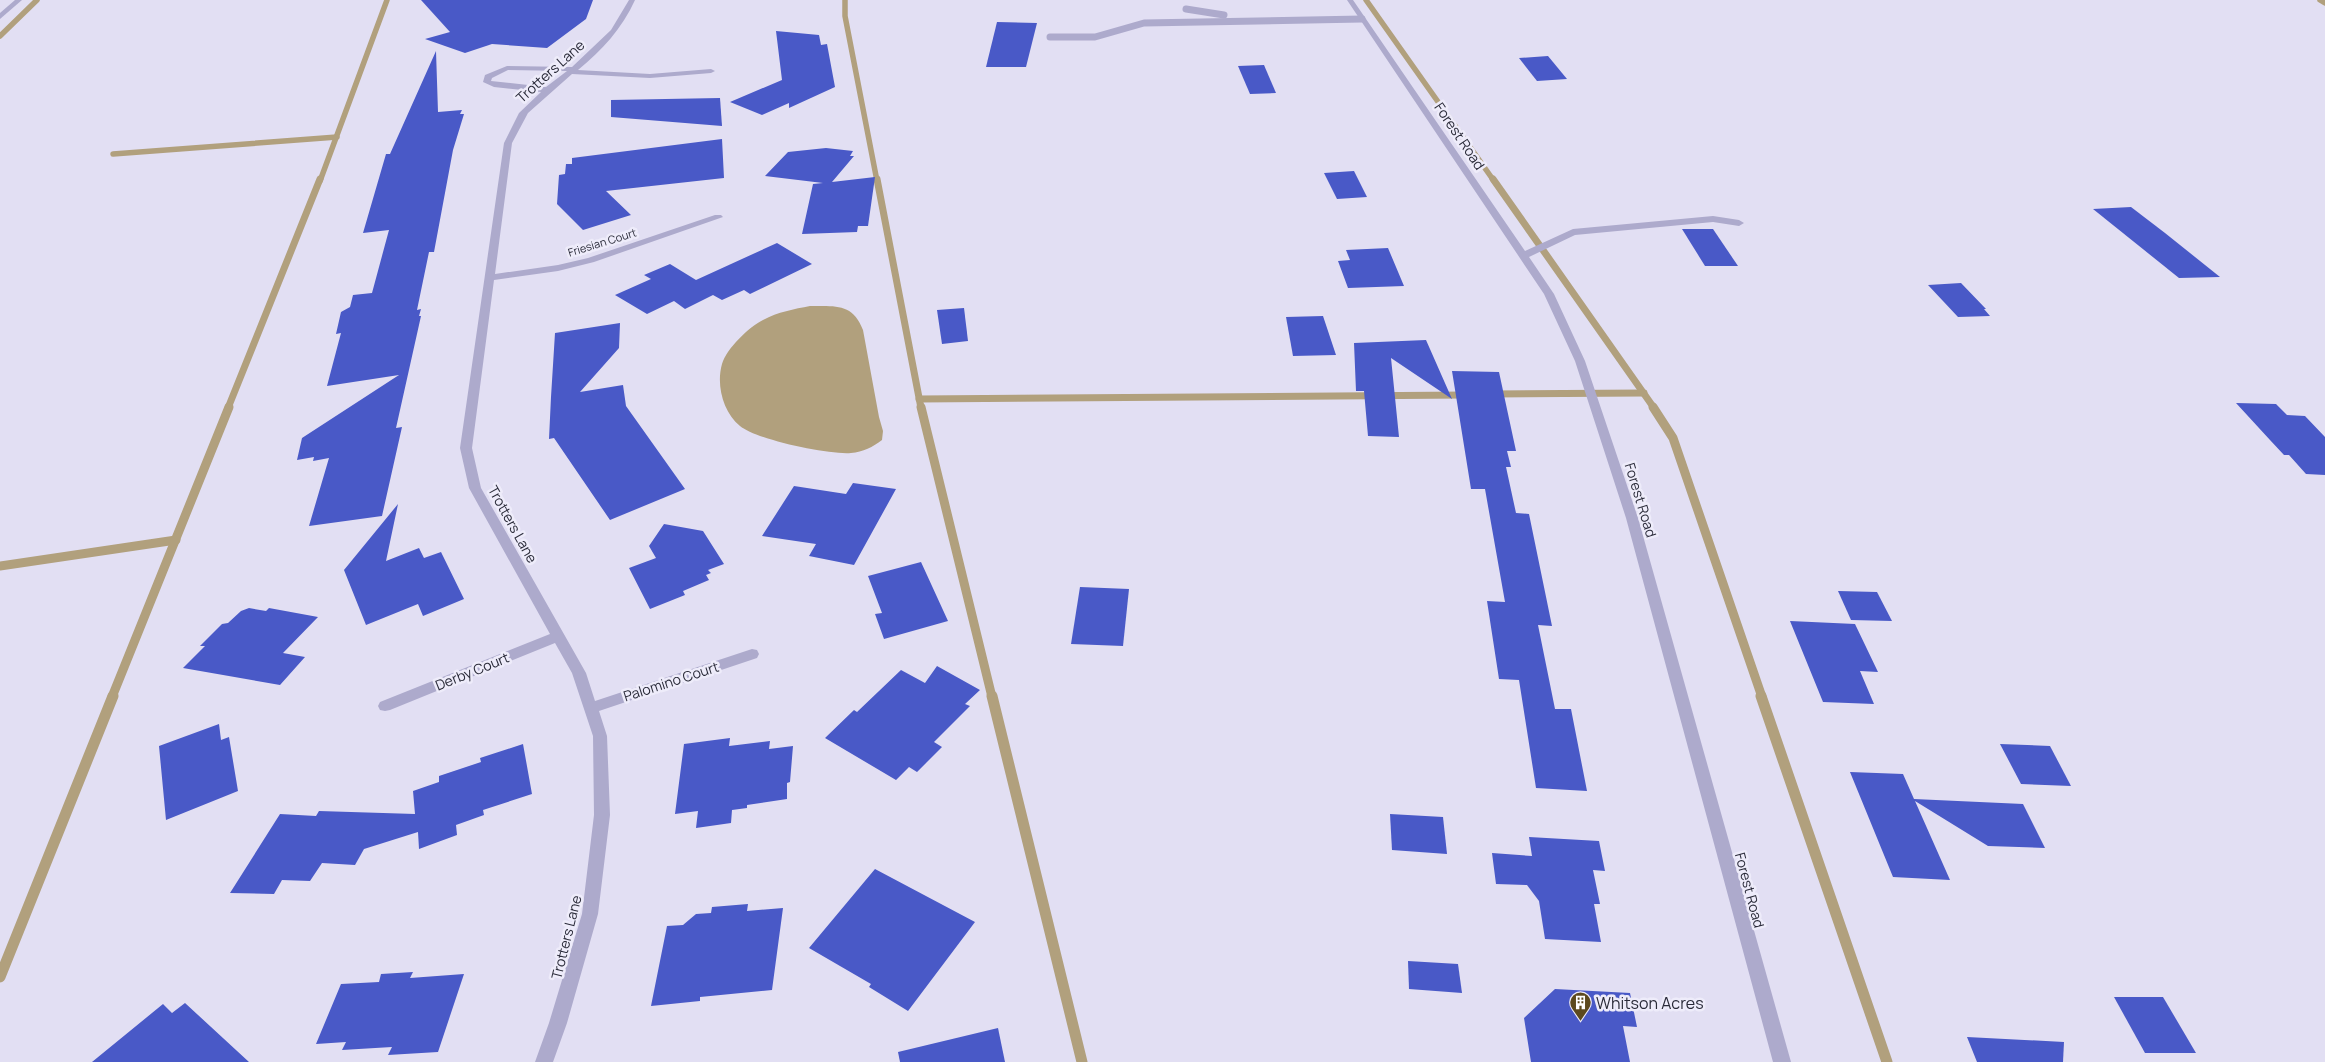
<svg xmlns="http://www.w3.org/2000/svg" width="2325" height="1062" font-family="Manrope,sans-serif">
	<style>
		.water { fill: #b1a07d }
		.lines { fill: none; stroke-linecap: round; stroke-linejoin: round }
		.stream-far3 { stroke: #b1a07d; stroke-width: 5.5 }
		.stream-far2 { stroke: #b1a07d; stroke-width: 7 }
		.stream-far1 { stroke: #b1a07d; stroke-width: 9 }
		.stream { stroke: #b1a07d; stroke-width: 11 }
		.building { fill: #4959c7 }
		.service { stroke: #adaacc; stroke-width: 7 }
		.minor { fill: #adaacc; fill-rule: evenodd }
		.labels { text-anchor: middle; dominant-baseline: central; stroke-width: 5; stroke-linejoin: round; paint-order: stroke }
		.far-street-label { font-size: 11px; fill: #2a2b39; stroke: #eeecfa }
		.street-label { font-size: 14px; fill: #2a2b39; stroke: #eeecfa }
		.near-poi-label { font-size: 16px; fill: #2a2b39; stroke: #eeecfa; text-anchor: start }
	</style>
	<rect width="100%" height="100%" fill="#e2dff3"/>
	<path class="water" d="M810 306C835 306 853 303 863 330L879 417 883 431 882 440C873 447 863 452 851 453 829 455 757 440 740 426 723 412 716 385 722 364 727 348 749 327 763 320 778 312 794 309 810 306Z"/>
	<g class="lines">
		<g class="stream-far3">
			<path d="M845 0V16L877 181"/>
			<path d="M1366 0 1494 181"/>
			<path d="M2320 0 2325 3"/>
			<path d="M0 36 37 0"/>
			<path d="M113 154 337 137"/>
			<path d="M320 181 387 0"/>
		</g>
		<g class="stream-far2">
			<path d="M877 179 921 408"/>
			<path d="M1493 179 1654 408"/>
			<path d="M1492 394 1644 393"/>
			<path d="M919 399 1466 395"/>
			<path d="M228 408 320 179"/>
		</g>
		<g class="stream-far1">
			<path d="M921 407 992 697"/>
			<path d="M1653 407 1673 438 1762 697"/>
			<path d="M0 566 176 540"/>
			<path d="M112 697 229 407"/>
		</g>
		<g class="stream">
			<path d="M992 696 1082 1062"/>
			<path d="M1761 696 1887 1062"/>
			<path d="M0 977 113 696"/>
		</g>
	</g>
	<g class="building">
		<path d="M421 0H593L586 19 547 48 492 44 465 53 425 39 450 32Z"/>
		<path d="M997 22 1037 23 1026 67H986Z"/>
		<path d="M776 31 819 35 821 45 827 44 835 87 789 108V103L762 115 730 102 782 80Z"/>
		<path d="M436 51 438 112 462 110 460 114H464L453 150 434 252H429L417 310 421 309 419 316H421L396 428 402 427 382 516 309 526 329 458 313 461 314 457 297 460 302 438 399 375 327 386 341 333 336 334 341 312 350 307 353 295 372 293 389 230 363 233 386 154H390Z"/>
		<path d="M1548 56 1567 79 1537 81 1519 58Z"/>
		<path d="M1264 65 1276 93 1250 94 1238 66Z"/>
		<path d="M720 98 722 126 611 117V100Z"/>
		<path d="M722 139 724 178 606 191 631 215 583 230 557 204 559 175 565 174 566 164H572V158Z"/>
		<path d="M826 148 853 151 850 156H854L832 182 875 177 868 226H858L857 232 802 234 813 184 823 183 765 176 788 152Z"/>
		<path d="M1354 171 1367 197 1337 199 1324 173Z"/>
		<path d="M2131 207 2165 233 2220 277 2179 278 2093 209Z"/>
		<path d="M1682 229H1713L1738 266H1705Z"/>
		<path d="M777 243 812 264 750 294 744 290 722 300 713 295 685 309 674 301 647 314 615 295 651 279 644 275 670 264 696 280Z"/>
		<path d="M1388 248 1404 286 1348 288 1338 261 1350 260 1346 250Z"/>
		<path d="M1961 283 1986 309H1984L1990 316 1958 317 1928 285Z"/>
		<path d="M964 308 968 341 942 344 937 310Z"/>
		<path d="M1323 316 1336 355 1293 356 1286 317Z"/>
		<path d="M620 323 619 348 580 392 623 385 626 406 685 489 610 520 554 438 549 439 551 397 555 333Z"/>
		<path d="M1426 340 1452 399 1391 358 1399 437 1368 436 1364 391H1356L1354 343Z"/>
		<path d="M1452 371 1499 372 1516 451H1507L1511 467H1506L1516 513 1529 514 1552 626 1538 625 1555 709H1571L1587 791 1536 788 1519 680 1499 679 1487 601 1505 602 1485 489H1471Z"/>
		<path d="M2236 403 2276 404 2287 415 2305 416 2325 437V475L2306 474 2289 455H2284L2270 440Z"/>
		<path d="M853 483 896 489 854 565 809 556 816 544 762 536 794 486 846 494Z"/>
		<path d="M398 504 386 561 419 548 424 558 441 552 464 599 423 616 418 604 366 625 344 570Z"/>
		<path d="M664 524 703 531 724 564 708 570 711 573 706 575 709 580 683 591 685 595 650 609 629 568 656 558 649 546Z"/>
		<path d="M921 562 948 621 884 639 875 614 882 613 868 576Z"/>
		<path d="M1080 587 1129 589 1123 646 1071 644Z"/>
		<path d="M1838 591 1877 592 1892 621 1851 620Z"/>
		<path d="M249 608 266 611 269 608 318 617 283 653 305 657 280 685 183 668 205 646H200L222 624 228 623 241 611Z"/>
		<path d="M1790 621 1855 624 1878 672 1860 671 1874 704 1823 702Z"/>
		<path d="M937 666 980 690 965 704 970 706 934 742 942 747 917 772 909 767 896 780 825 738 854 710 857 712 901 670 925 683Z"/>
		<path d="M219 724 221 740 229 737 238 791 166 820 159 746Z"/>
		<path d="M730 738 729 746 770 741 769 749 793 746 790 782 787 783V799L747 805V808L732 810 731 823 696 828 698 811 675 814 684 744Z"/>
		<path d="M523 744 532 794 483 810 484 815 456 825 457 835 419 849 418 832 364 849 355 865 322 863 310 881 282 880 274 894 230 893 280 814 316 816 319 811 415 814 413 791 439 782V776L481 762 480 758Z"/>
		<path d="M2000 744 2050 746 2071 786 2021 784Z"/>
		<path d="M1850 772 1903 774 1914 799 2023 804 2045 848 1988 846 1915 801 1950 880 1893 877Z"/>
		<path d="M1390 814 1443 817 1447 854 1392 850Z"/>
		<path d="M1529 837 1599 841 1605 871 1593 870 1600 904H1594L1601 942 1545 939 1539 901 1527 885 1496 884 1492 853 1532 856Z"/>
		<path d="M875 869 975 922 908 1011 869 987 871 984 809 948Z"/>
		<path d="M748 904 747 911 783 908 772 990 700 997V1001L651 1006 667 926 683 925 696 914 711 913 712 907Z"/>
		<path d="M1408 961 1458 964 1462 993 1409 989Z"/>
		<path d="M413 972 410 978 464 974 438 1052 388 1055 392 1047 342 1050 346 1042 316 1044 341 984 379 982 381 974Z"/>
		<path d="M1555 989 1630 993 1637 1027 1623 1026 1630 1062H1531L1524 1018Z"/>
		<path d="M2114 997H2163L2196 1053H2145Z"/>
		<path d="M185 1003 249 1062H92L163 1004 172 1013Z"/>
		<path d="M998 1028 1005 1062H900L898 1052Z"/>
		<path d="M1967 1037 2064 1042 2063 1062H1977Z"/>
	</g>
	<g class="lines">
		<g class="service">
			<path d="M1186 9 1224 15"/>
			<path d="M1050 37H1095L1144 23 1362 19"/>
		</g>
		<g class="minor">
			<path d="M15 0H22L0 19V13Z"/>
			<path d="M629 0H635C622 29 602 50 578 70L650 74 711 69 715 71 711 73 650 78 572 74 528 113 512 143 495 274 558 265 588 258 715 215H721L723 217 594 262 558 271 494 280 472 448 481 488 586 673 595 701 752 649 757 650 759 654 757 658 599 711 607 736 610 815 598 914 567 1023 553 1062H535L549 1023 582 914 594 815 593 736 572 673 555 643 390 710 385 711 380 710 378 706 380 702 550 634 469 488 460 448 504 143 519 113 541 92 494 87 483 82 485 75 507 66 572 67 611 30ZM508 70 567 71 546 87 491 81 492 78Z"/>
			<path d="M1347 0H1353L1525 251 1573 229 1713 216 1739 220 1744 223 1739 226 1713 222 1575 235 1529 257 1554 294 1585 361 1638 518 1791 1062H1773L1626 518 1575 361 1544 294Z"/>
		</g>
	</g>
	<defs>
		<symbol id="building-pin" viewBox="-11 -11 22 30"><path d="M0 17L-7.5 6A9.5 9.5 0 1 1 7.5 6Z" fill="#5c491e" stroke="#eeecfa"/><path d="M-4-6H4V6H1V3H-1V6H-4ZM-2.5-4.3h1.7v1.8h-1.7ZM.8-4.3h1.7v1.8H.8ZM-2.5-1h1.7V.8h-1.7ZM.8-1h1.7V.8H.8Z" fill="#fff"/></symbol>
	</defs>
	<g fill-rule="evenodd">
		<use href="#building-pin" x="1568" y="990" width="25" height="34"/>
	</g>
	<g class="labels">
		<g class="far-street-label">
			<text transform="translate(602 242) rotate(-17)">Friesian Court</text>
		</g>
		<g class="street-label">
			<text transform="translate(550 71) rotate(-42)">Trotters Lane</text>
			<text transform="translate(1460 136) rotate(56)">Forest Road</text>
			<text transform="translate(1641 500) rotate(73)">Forest Road</text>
			<text transform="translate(513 524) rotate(61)">Trotters Lane</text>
			<text transform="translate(472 671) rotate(-22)">Derby Court</text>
			<text transform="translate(671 681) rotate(-18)">Palomino Court</text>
			<text transform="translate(1750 890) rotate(75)">Forest Road</text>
			<text transform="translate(566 937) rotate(-76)">Trotters Lane</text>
		</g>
		<g class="near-poi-label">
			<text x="1596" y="1003">Whitson Acres</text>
		</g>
	</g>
</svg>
